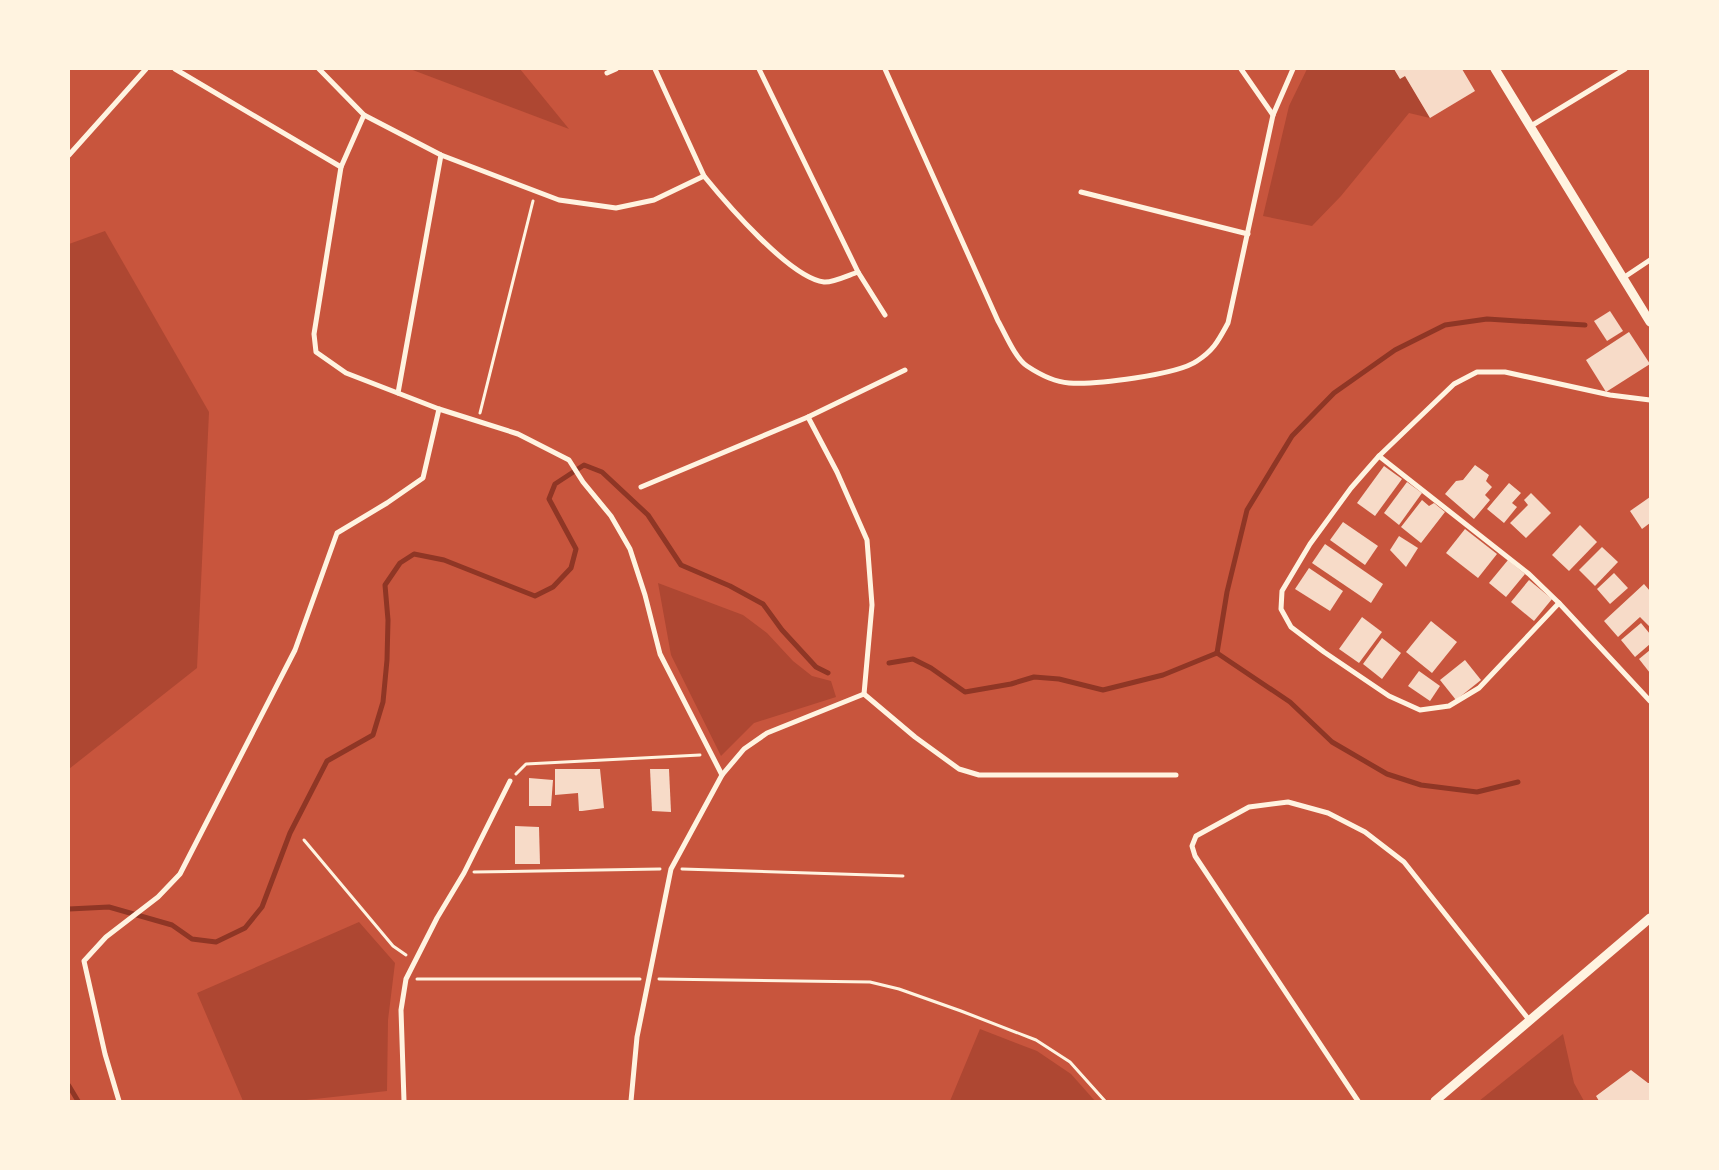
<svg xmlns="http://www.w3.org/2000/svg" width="1719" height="1170" font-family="'PT Sans Narrow',sans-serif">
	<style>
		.green { fill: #ae4732 }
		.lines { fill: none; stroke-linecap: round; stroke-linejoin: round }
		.stream { stroke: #8f3625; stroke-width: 5 }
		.building { fill: #f7dbc8 }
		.path { stroke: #fff3e0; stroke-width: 3 }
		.minor { stroke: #fff3e0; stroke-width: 5 }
		.tertiary { stroke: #fff3e0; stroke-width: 9 }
	</style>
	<rect width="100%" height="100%" fill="#c8553d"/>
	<g class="green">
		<path d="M410 69H520L569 129Z"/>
		<path d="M1307 69H1394L1400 78 1405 76 1430 118 1409 113 1341 196 1312 226 1263 216 1289 106Z"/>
		<path d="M105 231 209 412 197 668 69 769V244Z"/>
		<path d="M658 583 743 615 767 633 793 661 812 676 831 681 836 697 754 723 721 756 671 655Z"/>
		<path d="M359 922 395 963 388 1020 387 1091 297 1101H243L197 993Z"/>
		<path d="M980 1029 1037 1051 1071 1074 1095 1101H950Z"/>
		<path d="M1563 1034 1574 1083 1584 1101H1479Z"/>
	</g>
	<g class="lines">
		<g class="stream">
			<path d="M1217 653 1227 592 1247 510 1292 436 1334 393 1395 350 1445 325 1487 319 1585 325"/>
			<path d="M1217 653 1290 702 1332 742 1387 774 1421 785 1477 792 1518 782"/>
			<path d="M889 663 913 659 931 668 965 692 1011 684 1034 677 1059 679 1103 690 1163 675 1217 653"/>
			<path d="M69 909 109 907 172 925 192 939 216 942 245 928 262 907 290 833 327 761 373 735 383 702 387 660 388 620 385 585 400 563 414 554 444 560 535 596 553 587 571 568 576 549 549 499 555 484 584 465 602 472 648 515 681 565 730 586 763 604 782 630 816 667 828 673"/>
			<path d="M69 1086 78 1101"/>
		</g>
	</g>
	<g class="building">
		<path d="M1394 69H1462L1475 91 1430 118 1405 76 1400 79Z"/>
		<path d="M1610 311 1623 331 1607 341 1594 321Z"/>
		<path d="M1629 332 1650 364 1606 392 1586 360Z"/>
		<path d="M1475 465 1489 475 1486 481 1492 487 1485 495 1490 500 1474 519 1445 494 1456 481 1463 480Z"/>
		<path d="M1384 466 1402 479 1375 516 1357 503Z"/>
		<path d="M1407 482 1422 493 1399 525 1384 513Z"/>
		<path d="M1509 483 1521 493 1512 503 1517 507 1504 523 1487 509Z"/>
		<path d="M1531 493 1551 513 1526 538 1510 523 1528 505 1524 500Z"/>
		<path d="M1650 497V523L1642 529 1630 511Z"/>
		<path d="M1422 500 1429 506 1434 503 1445 512 1421 543 1401 527Z"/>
		<path d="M1343 522 1378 546 1365 565 1330 540Z"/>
		<path d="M1580 525 1597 542 1569 571 1552 555Z"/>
		<path d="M1465 529 1497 554 1478 578 1446 553Z"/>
		<path d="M1399 536 1418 548 1406 567 1390 550Z"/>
		<path d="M1325 544 1383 584 1371 603 1312 563Z"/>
		<path d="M1602 547 1618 562 1595 586 1579 570Z"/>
		<path d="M1508 560 1525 574 1506 597 1489 583Z"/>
		<path d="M1309 568 1343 591 1330 611 1295 589Z"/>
		<path d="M1614 573 1628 588 1610 604 1597 589Z"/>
		<path d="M1529 580 1552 599 1534 621 1511 602Z"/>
		<path d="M1644 584 1650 591V627L1640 617 1618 637 1604 621Z"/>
		<path d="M1362 617 1382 632 1359 663 1339 649Z"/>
		<path d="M1431 621 1457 642 1432 673 1406 652Z"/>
		<path d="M1641 623 1650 634V644L1635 657 1621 640Z"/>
		<path d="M1382 638 1401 653 1382 679 1363 664Z"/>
		<path d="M1650 650V673L1639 659Z"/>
		<path d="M1465 660 1481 680 1456 700 1440 680Z"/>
		<path d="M1419 671 1440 686 1430 701 1408 686Z"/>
		<path d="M555 769H600L604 808 582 811H579L578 793 555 795Z"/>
		<path d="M650 769H669L671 812 652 811Z"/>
		<path d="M529 778 553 780 551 806H529Z"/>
		<path d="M515 826 539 827 540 864H515Z"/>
		<path d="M1631 1070 1648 1083H1650V1101H1599L1596 1096Z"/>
	</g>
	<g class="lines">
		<g class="path">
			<path d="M480 413 533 201"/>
			<path d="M516 774 526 764 700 755"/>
			<path d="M304 840 393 946 406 955"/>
			<path d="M682 869 903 876"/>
			<path d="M474 872 660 869"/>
			<path d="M417 979H640"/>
			<path d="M659 979 870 982 899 989 961 1011 1036 1040 1070 1062 1105 1101"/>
		</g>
		<g class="minor">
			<path d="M175 69 341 167"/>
			<path d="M319 69 364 115 441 155 559 200 616 208 654 200 704 176C726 203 790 278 824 282 832 283 849 275 858 272"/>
			<path d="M655 69 704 176"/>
			<path d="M759 69 858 272 885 315"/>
			<path d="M885 69 998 321C1005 333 1015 358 1027 366 1039 374 1055 382 1069 383 1094 385 1177 375 1197 361 1214 350 1218 341 1228 323L1273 115 1293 69"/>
			<path d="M1241 69 1273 115"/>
			<path d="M607 73 616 69"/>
			<path d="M364 115 341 167 314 334 316 352 346 373 439 409 518 434 569 460 583 482 611 516 630 549 645 595 660 654 722 775"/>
			<path d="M1531 126 1625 69"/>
			<path d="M69 155 146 69"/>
			<path d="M1081 192 1248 234"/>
			<path d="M1623 278 1650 260"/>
			<path d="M398 393 441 155"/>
			<path d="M808 417 837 472 867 540 872 605 864 694"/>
			<path d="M1379 456 1529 574 1559 603 1650 701"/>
			<path d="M641 487 808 417 905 370"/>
			<path d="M1559 603 1479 688 1449 706 1420 710 1389 696 1324 652 1291 627 1281 609 1282 591 1310 544 1351 488 1379 456 1454 384 1477 372H1505L1610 395 1650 400"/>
			<path d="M119 1101 105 1054 84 961 106 937 158 897 180 874 295 650 337 533 387 503 423 478 439 409"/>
			<path d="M404 1101 401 1010 406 979 437 918 464 873 510 781"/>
			<path d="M631 1101 637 1037 671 869 722 775 744 749 767 733 864 694 915 737 959 769 979 775H1176"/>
			<path d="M1358 1101 1195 856 1192 846 1196 836 1249 807 1288 802 1328 813 1365 832 1404 862 1530 1021"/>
		</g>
		<g class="tertiary">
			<path d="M1495 69 1650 322"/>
			<path d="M1435 1101 1650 918"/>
		</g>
	</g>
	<rect width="1719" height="1170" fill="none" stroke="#fff3e0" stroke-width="140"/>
</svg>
